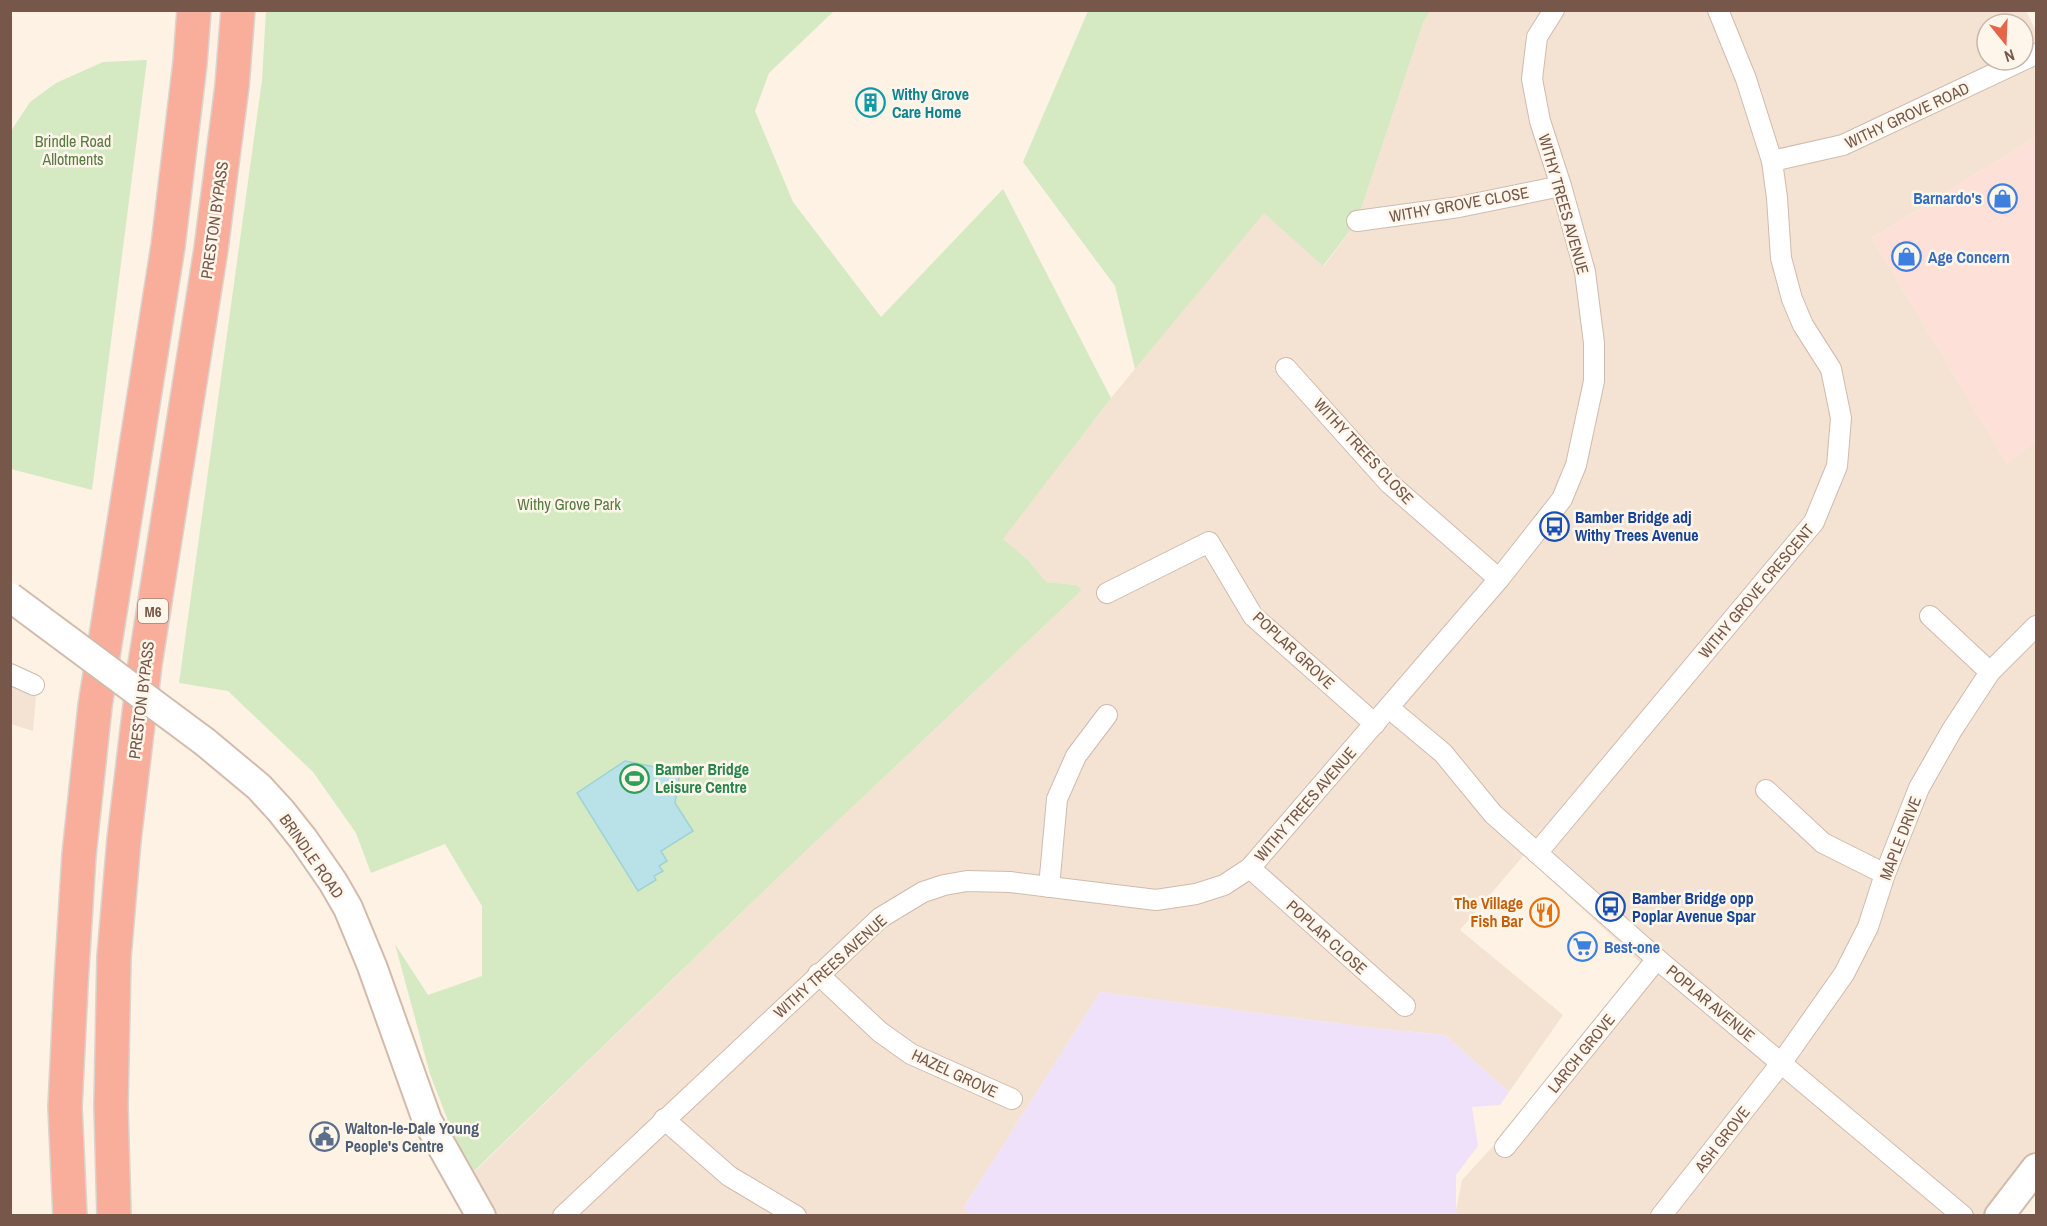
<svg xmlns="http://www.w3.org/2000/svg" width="2047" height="1226" font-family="'Archivo Narrow',sans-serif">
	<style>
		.residential { fill: #f4e3d3; fill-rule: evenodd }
		.commercial { fill: #fde1d8 }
		.education { fill: #efe1f9 }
		.green { fill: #d5eac2 }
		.water { fill: #b8e2e7; stroke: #9ed2d9; stroke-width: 1.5 }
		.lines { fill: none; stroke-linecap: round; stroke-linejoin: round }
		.street-casing { stroke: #d0bbad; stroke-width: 22 }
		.secondary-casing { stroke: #d3bbab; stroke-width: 32 }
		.highway-casing { stroke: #dbd3d0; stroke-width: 36 }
		.street { stroke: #fff; stroke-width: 20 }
		.secondary { stroke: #fff; stroke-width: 28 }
		.highway { stroke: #f8ae9a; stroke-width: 33 }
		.secondary-bridge-casing { stroke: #d3bbab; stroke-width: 32; stroke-linecap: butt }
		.secondary-bridge { stroke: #fff; stroke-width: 28 }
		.labels { text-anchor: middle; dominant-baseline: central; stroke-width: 5; stroke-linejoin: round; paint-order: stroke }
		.shield { fill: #fff6eb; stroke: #9f877a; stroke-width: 1.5 }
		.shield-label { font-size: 15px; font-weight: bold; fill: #765749 }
		.culture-label { font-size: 16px; font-weight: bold; fill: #0d838f; stroke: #fff6eb; text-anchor: start }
		.street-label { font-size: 16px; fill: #765749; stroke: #fff6eb }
		.park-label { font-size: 16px; fill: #557c41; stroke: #fff6eb }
		.shop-label { font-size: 16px; font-weight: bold; fill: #366cbe; stroke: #fff6eb; text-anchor: start }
		.transit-label { font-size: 16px; font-weight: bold; fill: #164399; stroke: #fff6eb; text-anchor: start }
		.leisure-label { font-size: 16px; font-weight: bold; fill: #27864d; stroke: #fff6eb; text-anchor: start }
		.food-label { font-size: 16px; font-weight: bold; fill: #c56008; stroke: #fff6eb; text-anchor: end }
		.service-label { font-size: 16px; font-weight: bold; fill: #4e5e75; stroke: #fff6eb; text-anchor: start }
	</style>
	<rect width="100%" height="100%" fill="#fdf2e4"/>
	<g class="residential">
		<path d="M1430 11H2026L2036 31V137L1872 238 2007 463 2036 441V1153L1986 1215H1458L1456 1210 1462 1180 1507 1131 1642 964 1524 855 1460 930 1563 1015 1509 1092 1445 1035 1373 1028 1100 992 964 1207 967 1215H495L483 1201 470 1176 772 883 1082 590 1075 585 1045 582 1028 560 1002 539 1111 398 1264 212 1324 266 1357 221 1423 23ZM1987 24H2023V60H1987Z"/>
		<path d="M10 682 36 696 33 731 11 724Z"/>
	</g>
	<path class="commercial" d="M2036 137V441L2007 464 1872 238Z"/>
	<path class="education" d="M1100 992 1373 1028 1445 1035 1509 1092 1500 1105 1472 1107 1478 1146 1456 1175V1210L1458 1215H967L964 1207Z"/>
	<g class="green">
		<path d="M266 11H834L769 73 755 111 793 202 881 317 1003 189 1111 398 1003 539 1028 560 1046 582 1076 585 1082 590 772 883 469 1176 430 1074 395 944 428 995 482 976V906L445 844 371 873 356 833 313 772 228 691 179 683 262 80Z"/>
		<path d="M1088 11H1430L1423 23 1357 221 1323 266 1264 213 1135 369 1115 286 1023 162Z"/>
		<path d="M147 60 92 490 11 469V131L30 102 56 83 103 62Z"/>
	</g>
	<path class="water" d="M625 761 680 772 675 803 693 831 661 851 667 861 659 866 663 871 654 876 656 880 638 891 577 793Z"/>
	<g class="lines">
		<defs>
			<g id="street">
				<path d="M1772 161 1843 145 2036 54"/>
				<path d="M1357 221 1459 207 1561 186"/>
				<path d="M1286 368 1389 483 1499 579"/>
				<path d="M1107 593 1209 542 1253 616 1375 724"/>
				<path d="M1930 616 1990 672"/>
				<path d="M10 674 34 685"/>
				<path d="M1389 708 1443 753 1493 814 1657 959 1963 1216"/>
				<path d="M1766 790 1823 843 1885 874"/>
				<path d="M1537 853 1814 522 1837 466 1841 418 1831 369 1803 325 1792 299 1781 258 1777 198 1772 161 1746 79 1718 10"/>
				<path d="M1250 868 1405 1006"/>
				<path d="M1049 887 1057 799 1076 756 1107 715"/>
				<path d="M818 974 880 1032 911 1054 1012 1099"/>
				<path d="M664 1119 729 1176 796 1216"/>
				<path d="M1505 1147 1657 959"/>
				<path d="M563 1216 880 918 923 892 944 885 967 881 1010 882 1156 900 1196 894 1224 885 1250 868 1499 579 1562 499 1576 465 1594 381V343L1585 272 1561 186 1540 121 1532 79 1537 37 1554 10"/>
				<path d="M1661 1216 1782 1062 1844 974 1868 927 1885 874 1919 788 1952 730 1990 672 2036 626"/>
			</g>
			<g id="secondary">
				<path d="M205 742 259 787 281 811 304 840 333 882 348 908 372 966 427 1120 481 1216"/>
				<path d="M1999 1216 2036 1168"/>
			</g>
			<g id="highway">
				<path d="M70 1216 65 1107 71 984 79 855 95 706 168 246 190 63 194 10"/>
				<path d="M114 1216 111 1106 114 957 124 840 145 664 211 249 232 86 238 10"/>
			</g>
		</defs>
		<use href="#street" class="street-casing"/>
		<use href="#secondary" class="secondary-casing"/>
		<use href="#highway" class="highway-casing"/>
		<use href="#street" class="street"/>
		<use href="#secondary" class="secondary"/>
		<use href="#highway" class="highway"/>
		<defs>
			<path id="secondary-bridge" d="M10 597 205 742"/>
		</defs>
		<use href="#secondary-bridge" class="secondary-bridge-casing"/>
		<use href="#secondary-bridge" class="secondary-bridge"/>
	</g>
	<defs>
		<symbol id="building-ring" viewBox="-11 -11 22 22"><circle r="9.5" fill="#fff6eb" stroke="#0f9aa8" stroke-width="1.5"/><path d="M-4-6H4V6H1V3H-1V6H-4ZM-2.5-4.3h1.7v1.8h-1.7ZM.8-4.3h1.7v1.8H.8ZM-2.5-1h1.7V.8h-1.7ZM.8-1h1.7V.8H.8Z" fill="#0f9aa8"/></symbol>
		<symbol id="shop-ring" viewBox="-11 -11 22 22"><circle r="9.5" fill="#fff6eb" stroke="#3f7fe0" stroke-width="1.5"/><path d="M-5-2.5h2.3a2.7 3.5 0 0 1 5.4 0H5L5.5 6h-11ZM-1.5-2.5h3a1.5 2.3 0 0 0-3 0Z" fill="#3f7fe0"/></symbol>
		<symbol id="bus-ring" viewBox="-11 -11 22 22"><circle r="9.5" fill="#fff6eb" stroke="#1a4fb4" stroke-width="1.5"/><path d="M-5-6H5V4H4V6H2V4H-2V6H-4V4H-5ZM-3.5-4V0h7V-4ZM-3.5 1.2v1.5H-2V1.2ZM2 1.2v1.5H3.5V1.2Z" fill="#1a4fb4"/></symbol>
		<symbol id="stadium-ring" viewBox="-11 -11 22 22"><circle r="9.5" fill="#fff6eb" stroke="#2e9e5b" stroke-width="1.5"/><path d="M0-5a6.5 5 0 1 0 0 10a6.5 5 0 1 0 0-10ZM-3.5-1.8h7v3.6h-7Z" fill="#2e9e5b"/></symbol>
		<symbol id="restaurant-ring" viewBox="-11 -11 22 22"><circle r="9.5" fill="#fff6eb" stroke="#e8710a" stroke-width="1.5"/><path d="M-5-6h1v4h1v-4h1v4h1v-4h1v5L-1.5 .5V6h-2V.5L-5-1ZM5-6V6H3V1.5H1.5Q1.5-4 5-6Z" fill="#e8710a"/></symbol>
		<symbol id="supermarket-ring" viewBox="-11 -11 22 22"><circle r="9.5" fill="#fff6eb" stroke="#3f7fe0" stroke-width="1.5"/><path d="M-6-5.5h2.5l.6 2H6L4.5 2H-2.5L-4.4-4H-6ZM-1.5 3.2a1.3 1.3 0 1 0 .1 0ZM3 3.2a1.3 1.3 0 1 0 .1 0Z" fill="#3f7fe0"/></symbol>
		<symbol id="civic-ring" viewBox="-11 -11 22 22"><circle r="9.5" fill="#fff6eb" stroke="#5c6f8a" stroke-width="1.5"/><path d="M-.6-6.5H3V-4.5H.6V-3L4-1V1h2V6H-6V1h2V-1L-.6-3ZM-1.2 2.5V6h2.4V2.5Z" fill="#5c6f8a"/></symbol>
	</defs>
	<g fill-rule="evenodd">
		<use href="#building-ring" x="854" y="86" width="33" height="33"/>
		<use href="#shop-ring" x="1986" y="182" width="33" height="33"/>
		<use href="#shop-ring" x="1890" y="240" width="33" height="33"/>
		<use href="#bus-ring" x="1538" y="510" width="33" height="33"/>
		<use href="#stadium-ring" x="618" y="762" width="33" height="33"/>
		<use href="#bus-ring" x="1594" y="890" width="33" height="33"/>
		<use href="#restaurant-ring" x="1528" y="896" width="33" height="33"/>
		<use href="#supermarket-ring" x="1566" y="930" width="33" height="33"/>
		<use href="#civic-ring" x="308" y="1120" width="33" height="33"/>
	</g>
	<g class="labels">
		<rect class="shield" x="138" y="599" width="30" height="24" rx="4.5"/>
		<g class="shield-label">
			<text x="153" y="611">M6</text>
		</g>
		<g class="culture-label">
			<text x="892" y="94">Withy Grove<tspan x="892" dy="18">Care Home</tspan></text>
		</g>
		<g class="street-label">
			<text transform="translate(1907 115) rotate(-25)">WITHY GROVE ROAD</text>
			<text transform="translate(1459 204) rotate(-10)">WITHY GROVE CLOSE</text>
			<text transform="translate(1564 204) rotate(74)">WITHY TREES AVENUE</text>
			<text transform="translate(214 220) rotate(-82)">PRESTON BYPASS</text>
			<text transform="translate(1364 451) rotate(47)">WITHY TREES CLOSE</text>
			<text transform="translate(1756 591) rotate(-50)">WITHY GROVE CRESCENT</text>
			<text transform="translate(1294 650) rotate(43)">POPLAR GROVE</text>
			<text transform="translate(141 700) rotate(-83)">PRESTON BYPASS</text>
			<text transform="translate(1305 804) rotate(-49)">WITHY TREES AVENUE</text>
			<text transform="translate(1900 838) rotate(-69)">MAPLE DRIVE</text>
			<text transform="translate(312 856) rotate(55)">BRINDLE ROAD</text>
			<text transform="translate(1327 937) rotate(42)">POPLAR CLOSE</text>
			<text transform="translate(830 966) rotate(-42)">WITHY TREES AVENUE</text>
			<text transform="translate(1711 1003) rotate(40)">POPLAR AVENUE</text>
			<text transform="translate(1581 1053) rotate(-51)">LARCH GROVE</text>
			<text transform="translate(955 1073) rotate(25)">HAZEL GROVE</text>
			<text transform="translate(1722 1139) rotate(-52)">ASH GROVE</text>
		</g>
		<g class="park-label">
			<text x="73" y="141">Brindle Road<tspan x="73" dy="18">Allotments</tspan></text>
			<text x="569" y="504">Withy Grove Park</text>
		</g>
		<g class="shop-label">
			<text x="1982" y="198" text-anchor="end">Barnardo's</text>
			<text x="1928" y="257">Age Concern</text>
			<text x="1604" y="947">Best-one</text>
		</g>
		<g class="transit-label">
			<text x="1575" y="517">Bamber Bridge adj<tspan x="1575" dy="18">Withy Trees Avenue</tspan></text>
			<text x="1632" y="898">Bamber Bridge opp<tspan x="1632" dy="18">Poplar Avenue Spar</tspan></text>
		</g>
		<g class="leisure-label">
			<text x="655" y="769">Bamber Bridge<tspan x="655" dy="18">Leisure Centre</tspan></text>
		</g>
		<g class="food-label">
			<text x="1523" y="903">The Village<tspan x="1523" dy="18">Fish Bar</tspan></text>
		</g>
		<g class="service-label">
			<text x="345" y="1128">Walton-le-Dale Young<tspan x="345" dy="18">People's Centre</tspan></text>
		</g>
	</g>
	<rect width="2047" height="1226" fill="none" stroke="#765749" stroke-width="24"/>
	<g transform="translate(2005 42) rotate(162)"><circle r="28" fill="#fff6eb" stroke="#c8b6aa" stroke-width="1.5"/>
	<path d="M0-4.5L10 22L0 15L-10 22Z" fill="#e86448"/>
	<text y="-9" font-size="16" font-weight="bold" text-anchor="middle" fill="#765749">N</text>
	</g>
</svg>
